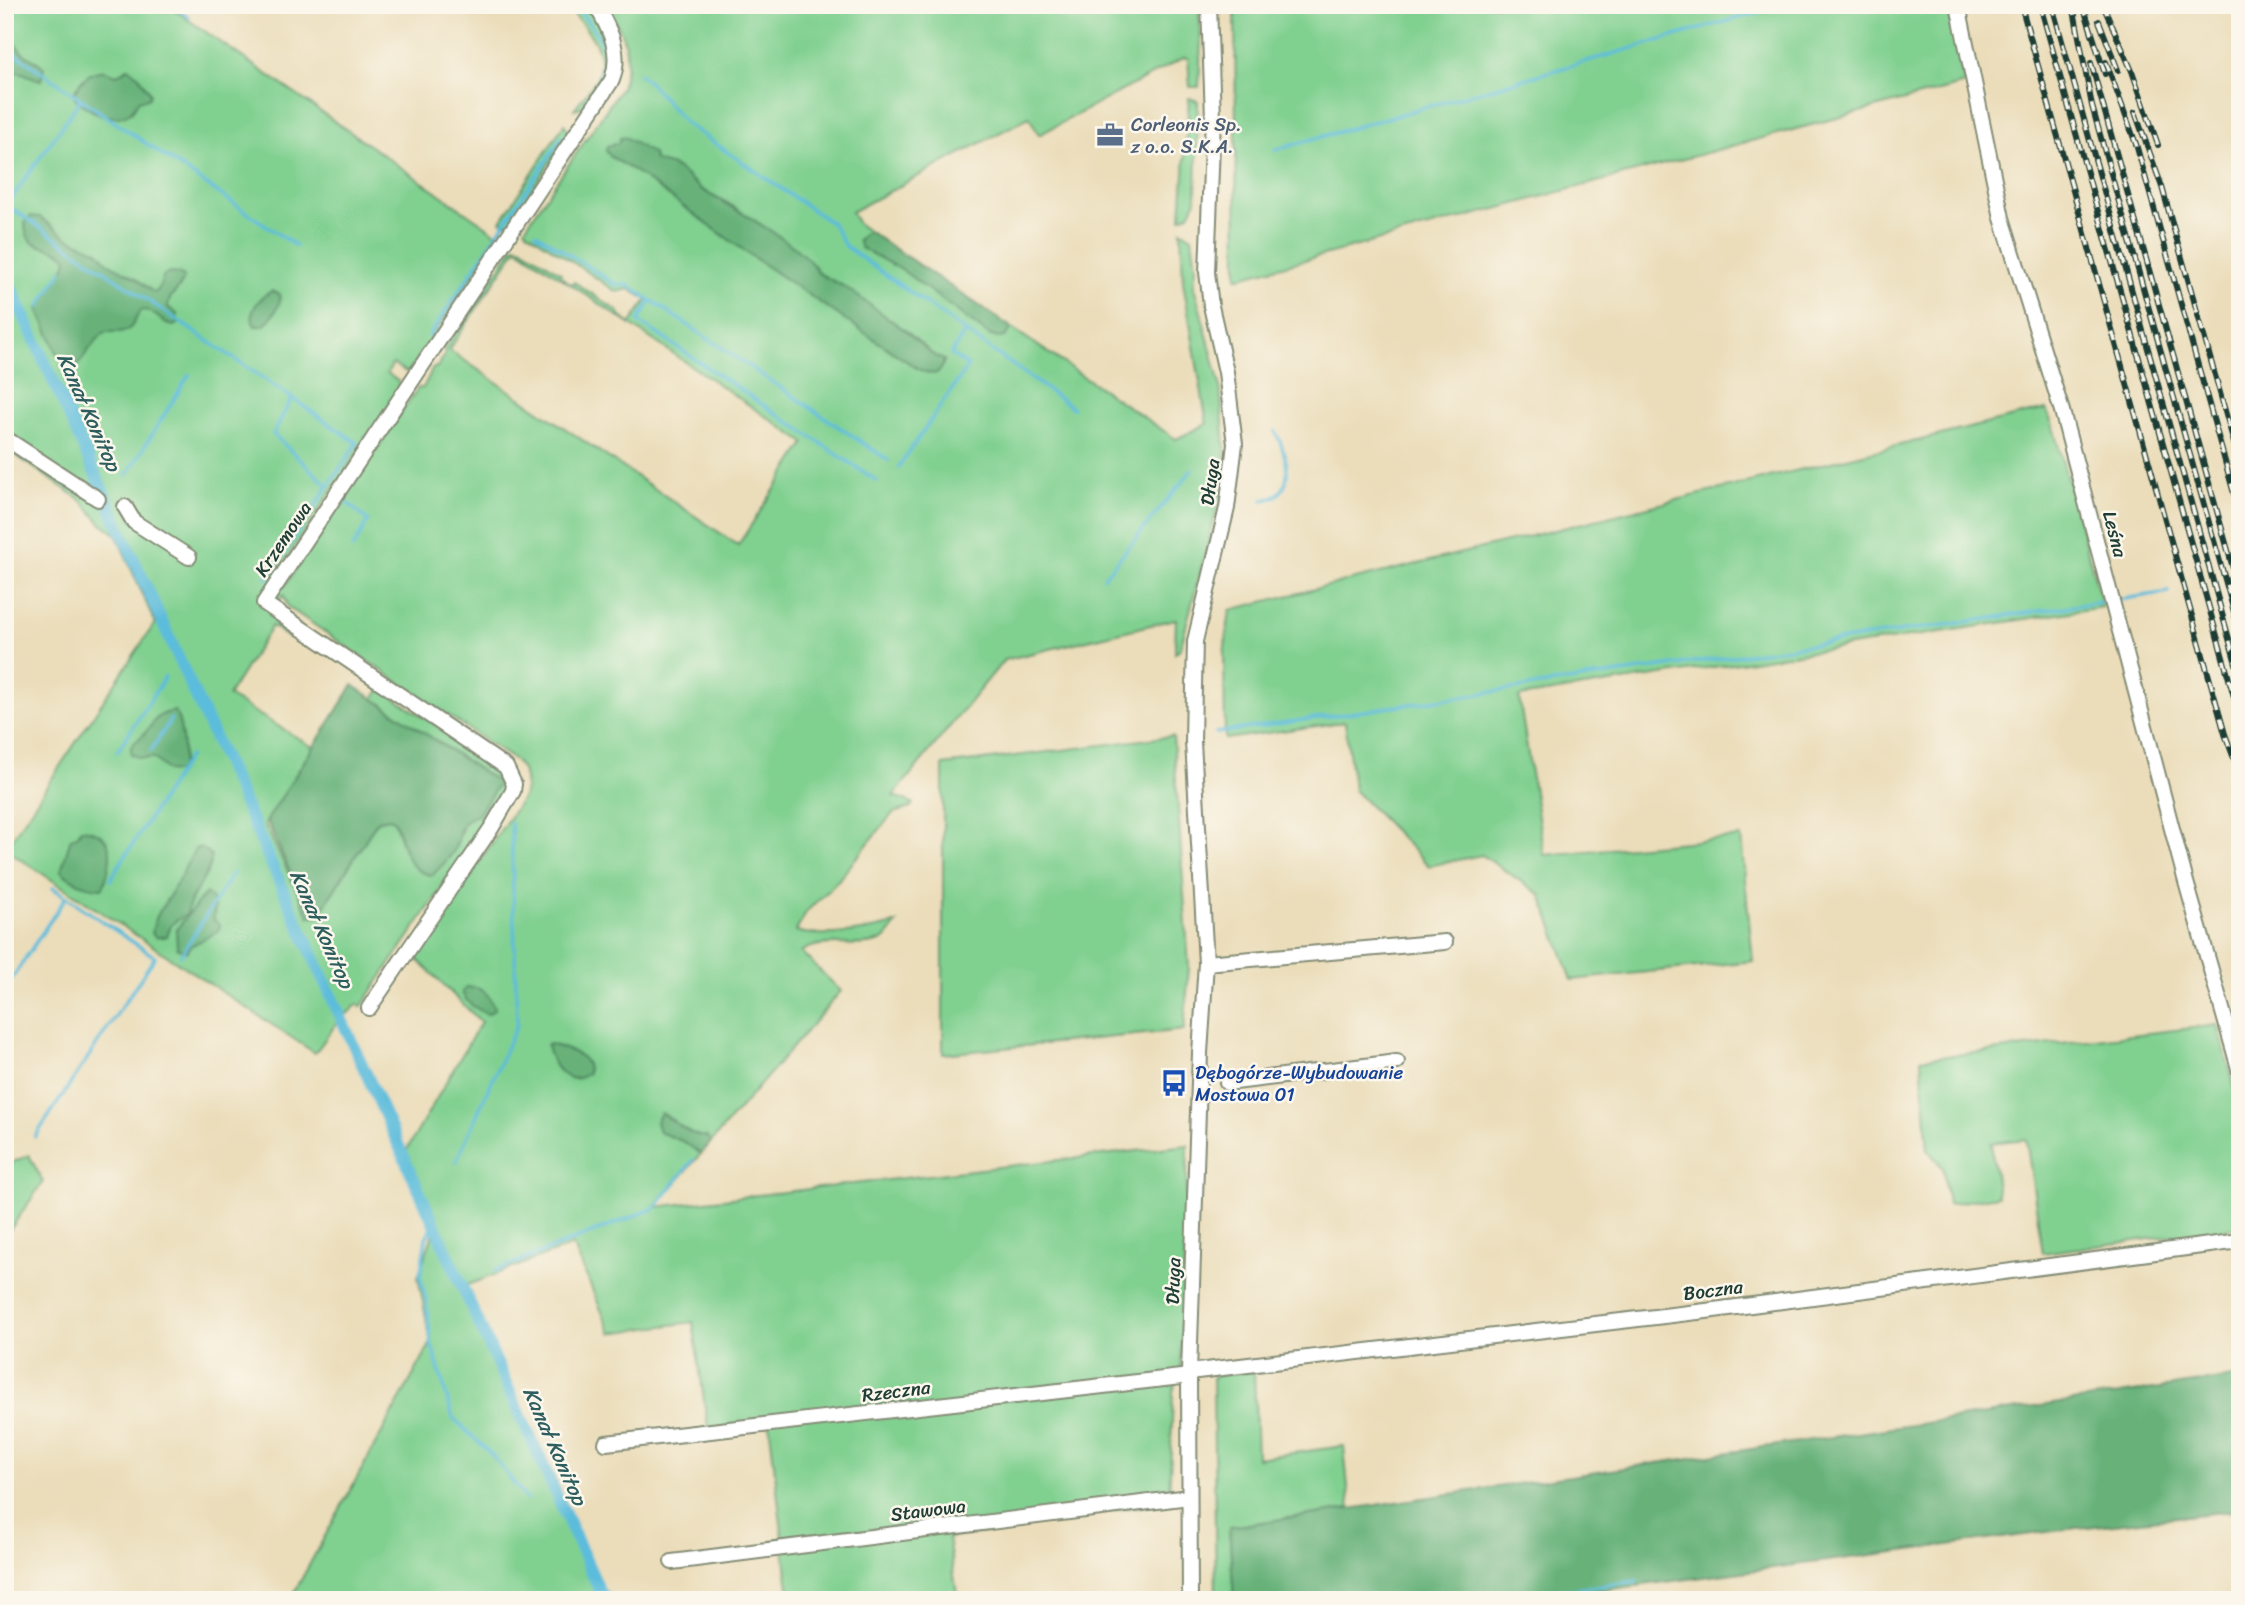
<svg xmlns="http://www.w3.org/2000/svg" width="2245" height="1605" font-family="Sriracha,sans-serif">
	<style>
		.green { fill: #80d090; stroke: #508662; stroke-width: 2; fill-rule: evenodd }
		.forest { fill: #68b27a; stroke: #447857; stroke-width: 2 }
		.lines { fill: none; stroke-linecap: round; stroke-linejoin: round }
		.stream { stroke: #5cbcdb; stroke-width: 3.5 }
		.canal { stroke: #5cbcdb; stroke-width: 12 }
		.minor-casing { stroke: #858d77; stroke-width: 18 }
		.minor { stroke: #fff; stroke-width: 14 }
		.rail-casing { stroke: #1f3d34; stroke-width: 6 }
		.rail { stroke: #fbf7ec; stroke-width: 3.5; stroke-dasharray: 10; stroke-linecap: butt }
		.labels { text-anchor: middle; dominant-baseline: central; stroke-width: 5; stroke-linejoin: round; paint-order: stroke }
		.service-label { font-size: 19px; fill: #4e5e75; stroke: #fbf7ec; text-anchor: start }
		.street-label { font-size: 19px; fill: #1f3d34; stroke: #fbf7ec }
		.transit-label { font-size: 19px; fill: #164399; stroke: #fbf7ec; text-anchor: start }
		.water-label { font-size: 21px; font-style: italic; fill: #2e5d5e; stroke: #fbf7ec }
	</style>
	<rect width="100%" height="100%" fill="#fbf7ec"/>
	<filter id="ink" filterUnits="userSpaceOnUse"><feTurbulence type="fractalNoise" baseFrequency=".0143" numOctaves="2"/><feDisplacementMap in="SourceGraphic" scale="14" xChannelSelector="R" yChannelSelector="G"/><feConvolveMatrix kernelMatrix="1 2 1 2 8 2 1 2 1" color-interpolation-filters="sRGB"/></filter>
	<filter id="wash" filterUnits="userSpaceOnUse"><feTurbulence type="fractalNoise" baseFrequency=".00686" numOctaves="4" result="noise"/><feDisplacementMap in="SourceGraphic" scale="28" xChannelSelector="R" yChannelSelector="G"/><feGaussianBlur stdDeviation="1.57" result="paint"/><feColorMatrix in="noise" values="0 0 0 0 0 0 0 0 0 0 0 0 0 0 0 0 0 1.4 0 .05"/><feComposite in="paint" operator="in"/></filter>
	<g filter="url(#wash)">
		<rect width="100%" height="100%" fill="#ebddba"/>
		<g class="green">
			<path d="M5 5H167L500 236 410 371 406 372 393 364 387 373 398 381 399 390 273 579 284 587 418 388H423L433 368 437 367 445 355 444 350 514 246 521 247 561 273 560 276 571 284 574 282 619 312 620 316 630 324 647 300 629 289 617 292 528 232 525 228 621 88C633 52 625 37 606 5H1199L1201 40 1199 87H1190L1188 58H1183L1039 135 1029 117 851 212 858 224 1176 439 1207 424 1183 282 1181 230 1192 237 1196 267 1194 286 1220 385 1225 448 1220 497 1180 649 1175 653 1176 619 1004 660 893 796 913 803 910 808 893 813 835 884 807 911 796 931C821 939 872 931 897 923 893 928 888 937 883 940 857 951 824 936 801 952L841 991 655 1207 1188 1145 1181 1366 1173 1392 1169 1503 1004 1524V1530L948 1538 958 1600H790L769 1422 708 1429 693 1322 611 1333 573 1245 465 1286 405 1153 481 1022 415 957 523 797C528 781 525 771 514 760L288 607 283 595 269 613 291 627 289 638 272 626 228 696 313 747 265 824 309 916H318L378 820 390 818 394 821 404 851 456 846 463 825 499 783 373 698 379 691H384C408 707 497 763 506 783L503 794 485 825 361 1007 358 1004 337 1023 315 1053 5 849 155 623 116 534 102 524 81 500 5 448ZM613 144H619L660 164 673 166 702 190 728 203 781 238 815 266 818 273 845 287 906 331 933 355 944 360 918 369 753 257 636 172 611 157ZM517 248 805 443 738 545 449 350Z"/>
			<path d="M566 5H590C613 49 619 57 593 102L589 99 583 107 574 109C582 98 595 85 599 72 607 46 581 24 566 5Z"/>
			<path d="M1235 5H1948L1965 84 1237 278Z"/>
			<path d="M1189 98 1198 101 1196 200 1189 214 1181 218Z"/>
			<path d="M564 124 570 132 509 224 501 221Z"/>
			<path d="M2046 409 2052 423 2103 607 1519 697 1544 855 1741 837 1753 961 1572 980 1541 895 1482 855 1429 866 1354 790 1345 722 1225 739 1224 654 1230 610Z"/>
			<path d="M1173 736 1189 967 1184 1030 943 1054V765Z"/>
			<path d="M2218 1025 2240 1109V1227L2043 1253 2026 1139 1991 1143 1998 1196 1948 1204 1943 1168 1928 1150 1921 1059Z"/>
			<path d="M29 1155 43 1182 5 1237V1166Z"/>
			<path d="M434 1231 601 1600H290L431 1343 418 1277Z"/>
			<path d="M1254 1371 1257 1458 1344 1446 1350 1509 1229 1527 1234 1600H1216L1213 1376Z"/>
		</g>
		<g class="forest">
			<path d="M5 36C16 40 15 46 23 53 30 60 38 60 44 68L41 80C32 78 24 72 16 72L11 77 5 72Z"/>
			<path d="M128 68 139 76 150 93 149 98 139 100C136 104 134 111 129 113 111 124 87 110 74 97 75 84 91 69 105 71 109 72 113 74 117 75Z"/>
			<path d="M625 137 653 154 654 160C660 164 668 163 674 167 685 172 693 184 704 191 731 208 805 245 818 273L845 287 906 331 933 355 944 360C941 377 932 376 918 369L753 257 636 172 611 157 606 151 607 146 619 143 620 138Z"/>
			<path d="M31 216 40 217 68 238 98 251 109 264 136 278 154 293 158 290 164 275C171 272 178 273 184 277 182 291 168 293 168 307L177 314 178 324 173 326C161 323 155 310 141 310 137 315 134 325 129 329 122 334 114 331 106 332 100 333 82 359 78 366L58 355 38 308 65 267 67 258C52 241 25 254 25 223Z"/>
			<path d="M870 232 1012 328 1005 337 998 338 989 335 902 270 861 248 858 240 864 234Z"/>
			<path d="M272 291 280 294C282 305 272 317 264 326H255C246 312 260 297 272 291Z"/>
			<path d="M353 685 499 783 478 815C455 820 462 838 452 854 446 862 439 868 433 875 403 872 405 843 394 821L390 818 378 820 318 916H309L267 820Z"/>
			<path d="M175 711C182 724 187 761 178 772L168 771 154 758H140L131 754V746C135 742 140 738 144 734 157 720 153 715 175 711Z"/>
			<path d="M81 829C119 832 112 862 103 888 88 888 72 882 61 871L71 838 77 836Z"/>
			<path d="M196 848H201L211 855C211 878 190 891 187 914 175 923 172 919 167 937H156L152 933C155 913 165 905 174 888 182 875 188 861 196 848Z"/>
			<path d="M206 893C215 901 216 908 213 919L220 925 218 931 191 946 186 952 177 948 176 930C186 917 196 905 206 893Z"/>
			<path d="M467 987C484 987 489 995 495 1009L488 1014C477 1009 467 1005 462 992Z"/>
			<path d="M550 1044C566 1050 590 1053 588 1073 567 1090 550 1064 547 1045Z"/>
			<path d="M661 1113C678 1122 688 1136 707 1137L711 1142 701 1154 684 1142 659 1132 656 1122Z"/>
			<path d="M2240 1376V1510L2077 1528 1528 1600H1234L1229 1527Z"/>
		</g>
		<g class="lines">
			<g class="stream">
				<path d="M172 5 189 17"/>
				<path d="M574 5C604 41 617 51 591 96"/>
				<path d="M5 47 81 99 7 205 292 398 273 434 328 486"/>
				<path d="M639 74 651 84 685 123 833 224 845 246 1073 408"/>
				<path d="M81 99 296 246"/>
				<path d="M1275 150 1784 5"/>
				<path d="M536 233 616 285H628L651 301 638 321 877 481"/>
				<path d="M652 301 888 460"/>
				<path d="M39 307 62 271"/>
				<path d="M429 336 562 137"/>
				<path d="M898 468 968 366 951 354 965 332"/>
				<path d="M127 475 189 375"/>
				<path d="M1263 500C1299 495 1287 454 1275 431"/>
				<path d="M346 502 368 521 353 548"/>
				<path d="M1104 577 1192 470"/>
				<path d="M267 578 357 443 292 398"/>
				<path d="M2118 600 2169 592"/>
				<path d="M1216 733 2100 602"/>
				<path d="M151 751 171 719"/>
				<path d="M117 752 165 677"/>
				<path d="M110 880 189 756"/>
				<path d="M181 955 233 873"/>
				<path d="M5 989 66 897"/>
				<path d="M35 1137 155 957 53 888"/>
				<path d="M456 1162 517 1024 511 823"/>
				<path d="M434 1222 426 1238 420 1277 426 1299 431 1343 453 1418 493 1456 527 1500"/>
				<path d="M495 1271 655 1208 693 1160"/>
				<path d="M602 1589 617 1600"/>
				<path d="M1493 1600 1637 1581"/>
			</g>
			<path class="canal" d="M5 274 604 1600"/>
		</g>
	</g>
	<g filter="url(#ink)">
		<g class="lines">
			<defs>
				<g id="minor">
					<path d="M1958 5 2002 218 2062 411 2186 882 2240 1072"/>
					<path d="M5 438 98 499"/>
					<path d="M125 507 134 522 189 557"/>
					<path d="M1206 963 1445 942"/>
					<path d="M369 1008 492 827 513 791 514 784 506 767 264 603 612 80C622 52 610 30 596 5"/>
					<path d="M1227 1083 1397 1062"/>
					<path d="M1189 1372 1706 1311 2240 1241"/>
					<path d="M606 1443 1190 1376"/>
					<path d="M672 1562 1189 1497"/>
					<path d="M5 1599 6 1600"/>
					<path d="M1190 1600 1189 1372 1200 1053 1206 963 1193 742 1194 686 1195 641 1227 508 1235 444 1226 372 1211 306 1207 272 1213 118 1209 5"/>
				</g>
			</defs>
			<use href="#minor" class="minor-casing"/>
			<use href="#minor" class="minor"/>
			<defs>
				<g id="rail">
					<path d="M2021 5 2225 734 2240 775"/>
					<path d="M2040 5 2240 718"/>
					<path d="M2052 5 2240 678"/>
					<path d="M2073 5 2092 106 2240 633"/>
					<path d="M2083 5 2105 74"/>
					<path d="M2103 5 2132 71 2158 145"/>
					<path d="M2099 21 2118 70"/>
					<path d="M2106 62 2136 144 2240 515"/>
					<path d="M2091 63 2240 593"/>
					<path d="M2135 112 2162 187 2240 464"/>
				</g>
			</defs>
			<use href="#rail" class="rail-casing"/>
			<use href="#rail" class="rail"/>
		</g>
	</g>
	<defs>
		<symbol id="office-bare" viewBox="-9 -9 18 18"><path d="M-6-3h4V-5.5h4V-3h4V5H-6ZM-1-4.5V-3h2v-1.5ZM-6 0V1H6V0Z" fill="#5c6f8a" stroke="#fbf7ec" stroke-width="2.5" paint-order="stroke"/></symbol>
		<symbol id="bus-bare" viewBox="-9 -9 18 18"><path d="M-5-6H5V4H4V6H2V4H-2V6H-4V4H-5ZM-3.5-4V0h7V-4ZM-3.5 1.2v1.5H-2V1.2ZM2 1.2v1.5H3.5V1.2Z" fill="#1a4fb4" stroke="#fbf7ec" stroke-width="2.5" paint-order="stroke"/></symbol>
	</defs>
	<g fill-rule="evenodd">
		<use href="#office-bare" x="1091" y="116" width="38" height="38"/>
		<use href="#bus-bare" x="1155" y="1064" width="38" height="38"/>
	</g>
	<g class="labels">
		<g class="service-label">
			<text x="1131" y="124">Corleonis Sp.<tspan x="1131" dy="22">z o.o. S.K.A.</tspan></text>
		</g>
		<g class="street-label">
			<text transform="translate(1210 482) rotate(-82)">Długa</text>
			<text transform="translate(2115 534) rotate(75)">Leśna</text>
			<text transform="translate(283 539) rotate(-56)">Krzemowa</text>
			<text transform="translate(1173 1281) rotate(-88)">Długa</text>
			<text transform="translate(1713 1290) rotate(-7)">Boczna</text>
			<text transform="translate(896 1391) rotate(-7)">Rzeczna</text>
			<text transform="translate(928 1510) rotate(-7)">Stawowa</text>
		</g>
		<g class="transit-label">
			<text x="1195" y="1072">Dębogórze-Wybudowanie<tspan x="1195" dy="22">Mostowa 01</tspan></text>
		</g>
		<g class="water-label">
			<text transform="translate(89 412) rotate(66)">Kanał Konitop</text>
			<text transform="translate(322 929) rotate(66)">Kanał Konitop</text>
			<text transform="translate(555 1446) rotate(66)">Kanał Konitop</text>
		</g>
	</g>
	<rect width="2245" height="1605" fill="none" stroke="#fbf7ec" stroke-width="28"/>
</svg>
